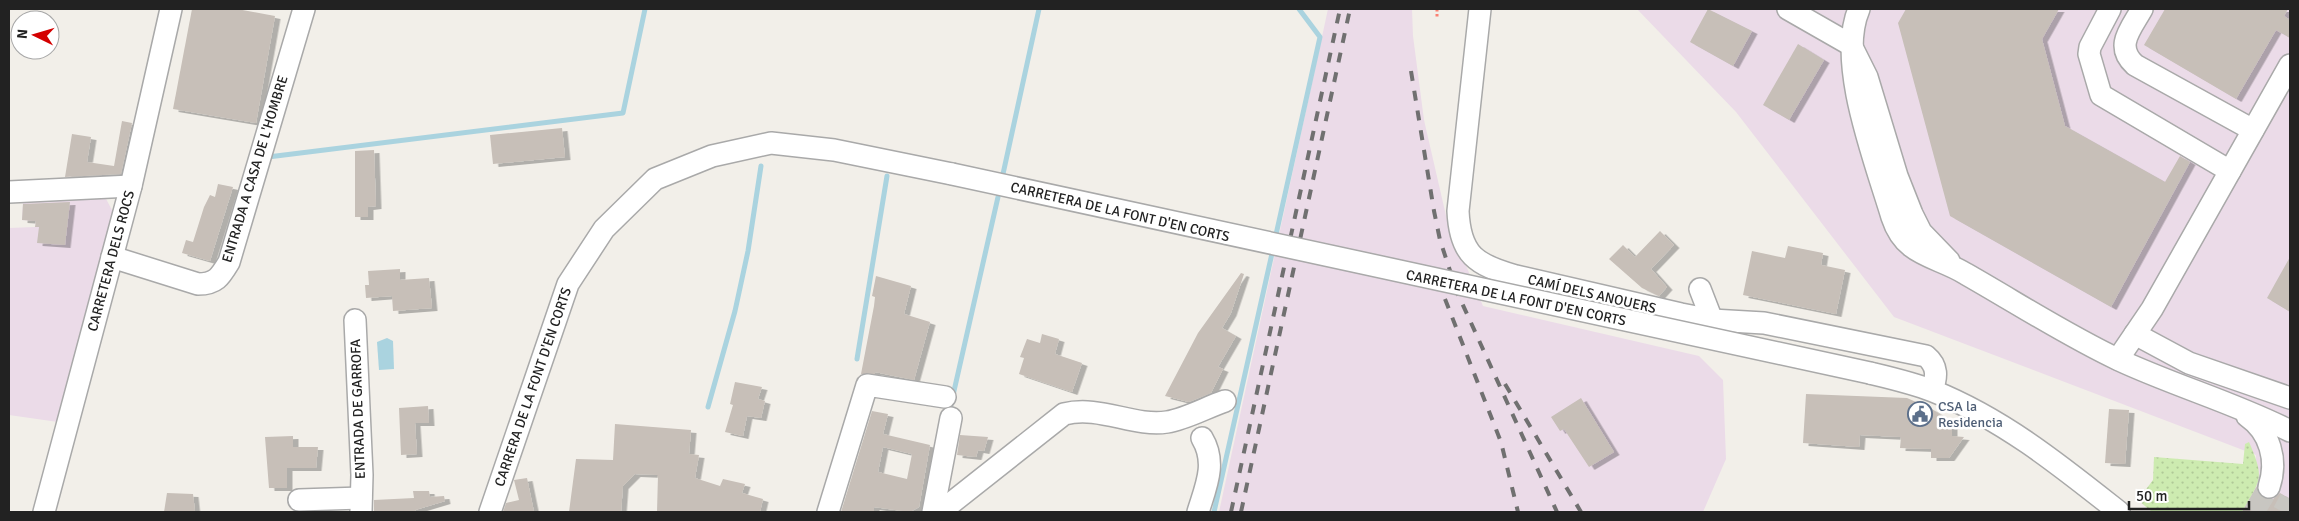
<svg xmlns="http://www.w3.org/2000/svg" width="2299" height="521" font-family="Signika,sans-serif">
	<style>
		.industrial { fill: #ebdbe8 }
		.grass { fill: url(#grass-dots) }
		.water { fill: #aad3df }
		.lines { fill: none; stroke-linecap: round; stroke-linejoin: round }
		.stream { stroke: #aad3df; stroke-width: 5 }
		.building { fill: #c7bfb8; fill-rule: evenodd; filter: url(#shadow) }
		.minor-tunnel { stroke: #c8c6c1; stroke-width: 21; stroke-dasharray: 21 11; stroke-linecap: butt }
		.minor-casing { stroke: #a9a9a9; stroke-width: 24 }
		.path { stroke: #fa8072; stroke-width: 3; stroke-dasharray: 2.5 2.5; stroke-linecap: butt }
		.minor { stroke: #fff; stroke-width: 21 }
		.rail { stroke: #707070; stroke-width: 4; stroke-dasharray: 10 10; stroke-linecap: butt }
		.minor-bridge-casing { stroke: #a9a9a9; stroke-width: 24; stroke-linecap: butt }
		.minor-bridge { stroke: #fff; stroke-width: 21 }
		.labels { text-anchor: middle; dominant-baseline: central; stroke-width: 5; stroke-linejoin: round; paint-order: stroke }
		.street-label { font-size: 14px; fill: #222; stroke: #fff }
		.service-label { font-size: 14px; fill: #4e5e75; stroke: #fff; text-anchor: start }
	</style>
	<defs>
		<pattern id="grass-dots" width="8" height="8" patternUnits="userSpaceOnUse" patternTransform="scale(1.25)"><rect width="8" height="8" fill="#cdebb0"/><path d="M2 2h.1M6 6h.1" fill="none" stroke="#b0c997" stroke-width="1.8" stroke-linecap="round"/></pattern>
		<filter id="shadow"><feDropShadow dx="5.5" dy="3" stdDeviation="0" flood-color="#0004"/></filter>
	</defs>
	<rect width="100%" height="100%" fill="#f2efe9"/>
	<g class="industrial">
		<path d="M1328 9H1412L1413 36 1424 120 1447 220 1483 306 1699 356 1723 380 1726 459 1703 512H1219Z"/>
		<path d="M1637 9H2290V512L2254 491 2256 455 1894 317 1736 112Z"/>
		<path d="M104 195 113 212 58 422 9 415V228L35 227 36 221 22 220 23 201Z"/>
	</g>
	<path class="grass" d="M2249 442C2265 479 2261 479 2242 512H2152L2138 500 2153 480 2154 457 2243 464 2245 444Z"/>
	<path class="water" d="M387 338 393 341 394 369 379 370 377 342Z"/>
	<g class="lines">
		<g class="stream">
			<path d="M268 157 623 113 645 9"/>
			<path d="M1003 174 1039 9"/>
			<path d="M1275 239 1320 37 1299 9"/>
			<path d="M857 359 887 176"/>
			<path d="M708 407 735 311 748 251 761 166"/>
			<path d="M949 413 998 197"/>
			<path d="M1214 512 1273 249"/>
		</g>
	</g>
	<g class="building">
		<path d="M192 9H237L275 16 256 123 173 109Z"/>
		<path d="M1708 9 1752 31 1733 66 1690 42Z"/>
		<path d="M1906 9H2059L2042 39 2065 126 2165 182 2180 156 2190 162 2111 307 1950 216 1898 23Z"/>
		<path d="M2165 9H2288L2284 16 2290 20V38L2276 30 2236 99 2144 45Z"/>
		<path d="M1798 44 1824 60 1789 120 1763 105Z"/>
		<path d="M122 121 132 123 121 174 65 177 72 134 91 137 87 162 114 166Z"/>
		<path d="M562 128 565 157 493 164 490 135Z"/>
		<path d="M374 150 376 206 368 207V217H355V151Z"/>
		<path d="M218 184 233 187 210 261 182 253 186 240 193 242 204 207 210 195 215 197Z"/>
		<path d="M70 202 65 245 37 243 39 227H35L36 221 22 220 23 204Z"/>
		<path d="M1660 231 1674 245 1651 269 1667 287 1659 296 1642 288 1609 259 1623 245 1635 257Z"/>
		<path d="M1788 246 1823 253 1821 265 1845 270 1836 314 1743 295 1752 251 1785 258Z"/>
		<path d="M2290 257V312L2267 298Z"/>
		<path d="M400 269V280L429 278 432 308 393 311 392 296 366 298 365 285H369L368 271Z"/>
		<path d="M1241 273 1244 274 1231 313 1222 328 1236 336 1218 367 1223 369 1211 393 1189 402 1165 396 1198 333Z"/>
		<path d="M876 276 911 286 904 314 930 322 914 380 875 372V374H861L874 306 875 297 872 296Z"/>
		<path d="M1042 334 1059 339 1055 354 1082 363 1072 392 1019 374 1024 358 1020 357 1027 339 1040 343Z"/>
		<path d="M735 382 762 387 758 399 765 401 761 418 747 416 743 436 725 432 733 405 730 404Z"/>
		<path d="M1806 394 1907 398 1932 409 1952 423V436L1964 437 1949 458H1931V449L1900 448 1901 437 1860 435 1859 447 1803 443Z"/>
		<path d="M1581 398 1614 452 1589 467 1564 429 1560 431 1551 417Z"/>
		<path d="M428 406 429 423H415L417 454 401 455 399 408Z"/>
		<path d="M2109 409 2129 410 2125 464 2105 463Z"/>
		<path d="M872 411 888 414 883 434 930 445 919 507 910 512 874 507V512H841ZM883 447 912 454 907 479 878 472Z"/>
		<path d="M615 424 691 430 689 454 699 455 695 478 720 486 723 479 745 484 742 493 763 499 760 512H657L658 475 635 474 623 486 621 512H569L576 459 613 460Z"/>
		<path d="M960 435 988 437 984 451 978 450 976 457 957 455Z"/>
		<path d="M293 436V447H318L316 468H287V488H269L265 437Z"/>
		<path d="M527 478 534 512H503L506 503 519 500 514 480Z"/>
		<path d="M2257 486 2260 496 2265 499H2273L2280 493 2290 499V512H2242Z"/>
		<path d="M413 491H429L430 497 444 496 445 501 415 510 416 512H374V500L414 498Z"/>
		<path d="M167 493 193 494 195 512H164Z"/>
	</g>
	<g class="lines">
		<g class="minor-tunnel">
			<path d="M2254 512 2269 487"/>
			<path d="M2283 512 2290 499"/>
		</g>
		<defs>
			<g id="minor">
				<path d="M1480 9 1458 211C1460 255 1476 265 1516 276L1681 314 1712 320 1764 323 1926 356C1938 366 1937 377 1932 390"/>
				<path d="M1788 9 1851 45 1867 77 1897 176 1912 214 1921 232 1949 261"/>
				<path d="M1859 9C1836 62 1876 163 1892 217 1905 257 1935 255 1966 274 2017 303 2066 335 2119 360 2175 386 2235 403 2290 431"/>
				<path d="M2110 9 2090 47 2089 54 2101 95 2230 171"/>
				<path d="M2142 9C2131 29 2114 46 2135 65L2253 130"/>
				<path d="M9 192 131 186"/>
				<path d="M112 257 198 284C216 284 220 277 229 262L304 9"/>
				<path d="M1700 289 1712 320"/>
				<path d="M355 320 362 475 361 512"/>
				<path d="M2135 334 2189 363 2290 398"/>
				<path d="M2118 359 2152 309 2290 65"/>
				<path d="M1870 373C1891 378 1913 383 1933 391 2003 419 2061 466 2119 512"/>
				<path d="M2247 416C2270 432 2278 460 2269 487"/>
				<path d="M299 500 361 498"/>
				<path d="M44 512 131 186 171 9"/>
				<path d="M490 512 568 284 604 229 655 179 712 156 771 143 834 150 952 174"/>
				<path d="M828 512 867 385 945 397"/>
				<path d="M933 512 951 418"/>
				<path d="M940 512 1064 414C1100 405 1133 427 1167 422 1186 419 1207 407 1225 401"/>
				<path d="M1198 512C1206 486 1217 463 1202 438"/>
			</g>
		</defs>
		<use href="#minor" class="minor-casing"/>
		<path class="path" d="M1437 9V17"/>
		<use href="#minor" class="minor"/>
		<g class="rail">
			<path d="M1411 71 1434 211 1440 240 1457 292 1557 512"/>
			<path d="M1445 299 1501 442 1518 512"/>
			<path d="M1505 384 1581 512"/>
			<path d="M1231 512 1340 9"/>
			<path d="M1241 512 1350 9"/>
		</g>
		<defs>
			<path id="minor-bridge" d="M952 174 1870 373"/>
		</defs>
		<use href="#minor-bridge" class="minor-bridge-casing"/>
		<use href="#minor-bridge" class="minor-bridge"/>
	</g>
	<defs>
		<symbol id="civic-ring" viewBox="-11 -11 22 22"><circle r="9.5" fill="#fff" stroke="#5c6f8a" stroke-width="1.5"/><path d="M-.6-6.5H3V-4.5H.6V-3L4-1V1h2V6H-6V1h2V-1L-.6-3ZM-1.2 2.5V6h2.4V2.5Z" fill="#5c6f8a"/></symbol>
	</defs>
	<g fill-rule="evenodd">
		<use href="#civic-ring" x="1906" y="400" width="28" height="28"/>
	</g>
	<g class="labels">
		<g class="street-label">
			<text transform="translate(255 169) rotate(-73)">ENTRADA A CASA DE L'HOMBRE</text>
			<text transform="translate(1120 212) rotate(13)">CARRETERA DE LA FONT D'EN CORTS</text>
			<text transform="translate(111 261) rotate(-75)">CARRETERA DELS ROCS</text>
			<text transform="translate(1592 294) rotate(13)">CAMÍ DELS ANOUERS</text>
			<text transform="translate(1516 298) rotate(12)">CARRETERA DE LA FONT D'EN CORTS</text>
			<text transform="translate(533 387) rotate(-71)">CARRERA DE LA FONT D'EN CORTS</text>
			<text transform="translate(358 409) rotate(-92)">ENTRADA DE GARROFA</text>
		</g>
		<g class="service-label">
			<text x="1938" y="406">CSA la<tspan x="1938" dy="16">Residencia</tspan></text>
		</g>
	</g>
	<rect width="2299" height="521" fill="none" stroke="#222222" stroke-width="20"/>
	<g transform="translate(35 35) rotate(275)"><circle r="24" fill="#ffffff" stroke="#a7a7a7"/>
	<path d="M0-4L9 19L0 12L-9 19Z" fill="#d40000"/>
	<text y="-8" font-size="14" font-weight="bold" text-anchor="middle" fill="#222222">N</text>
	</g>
	<path d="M2129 501v8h120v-8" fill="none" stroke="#222222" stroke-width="2.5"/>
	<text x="2136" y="501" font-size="15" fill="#222222" stroke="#ffffff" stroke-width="4" paint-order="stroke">50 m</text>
</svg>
